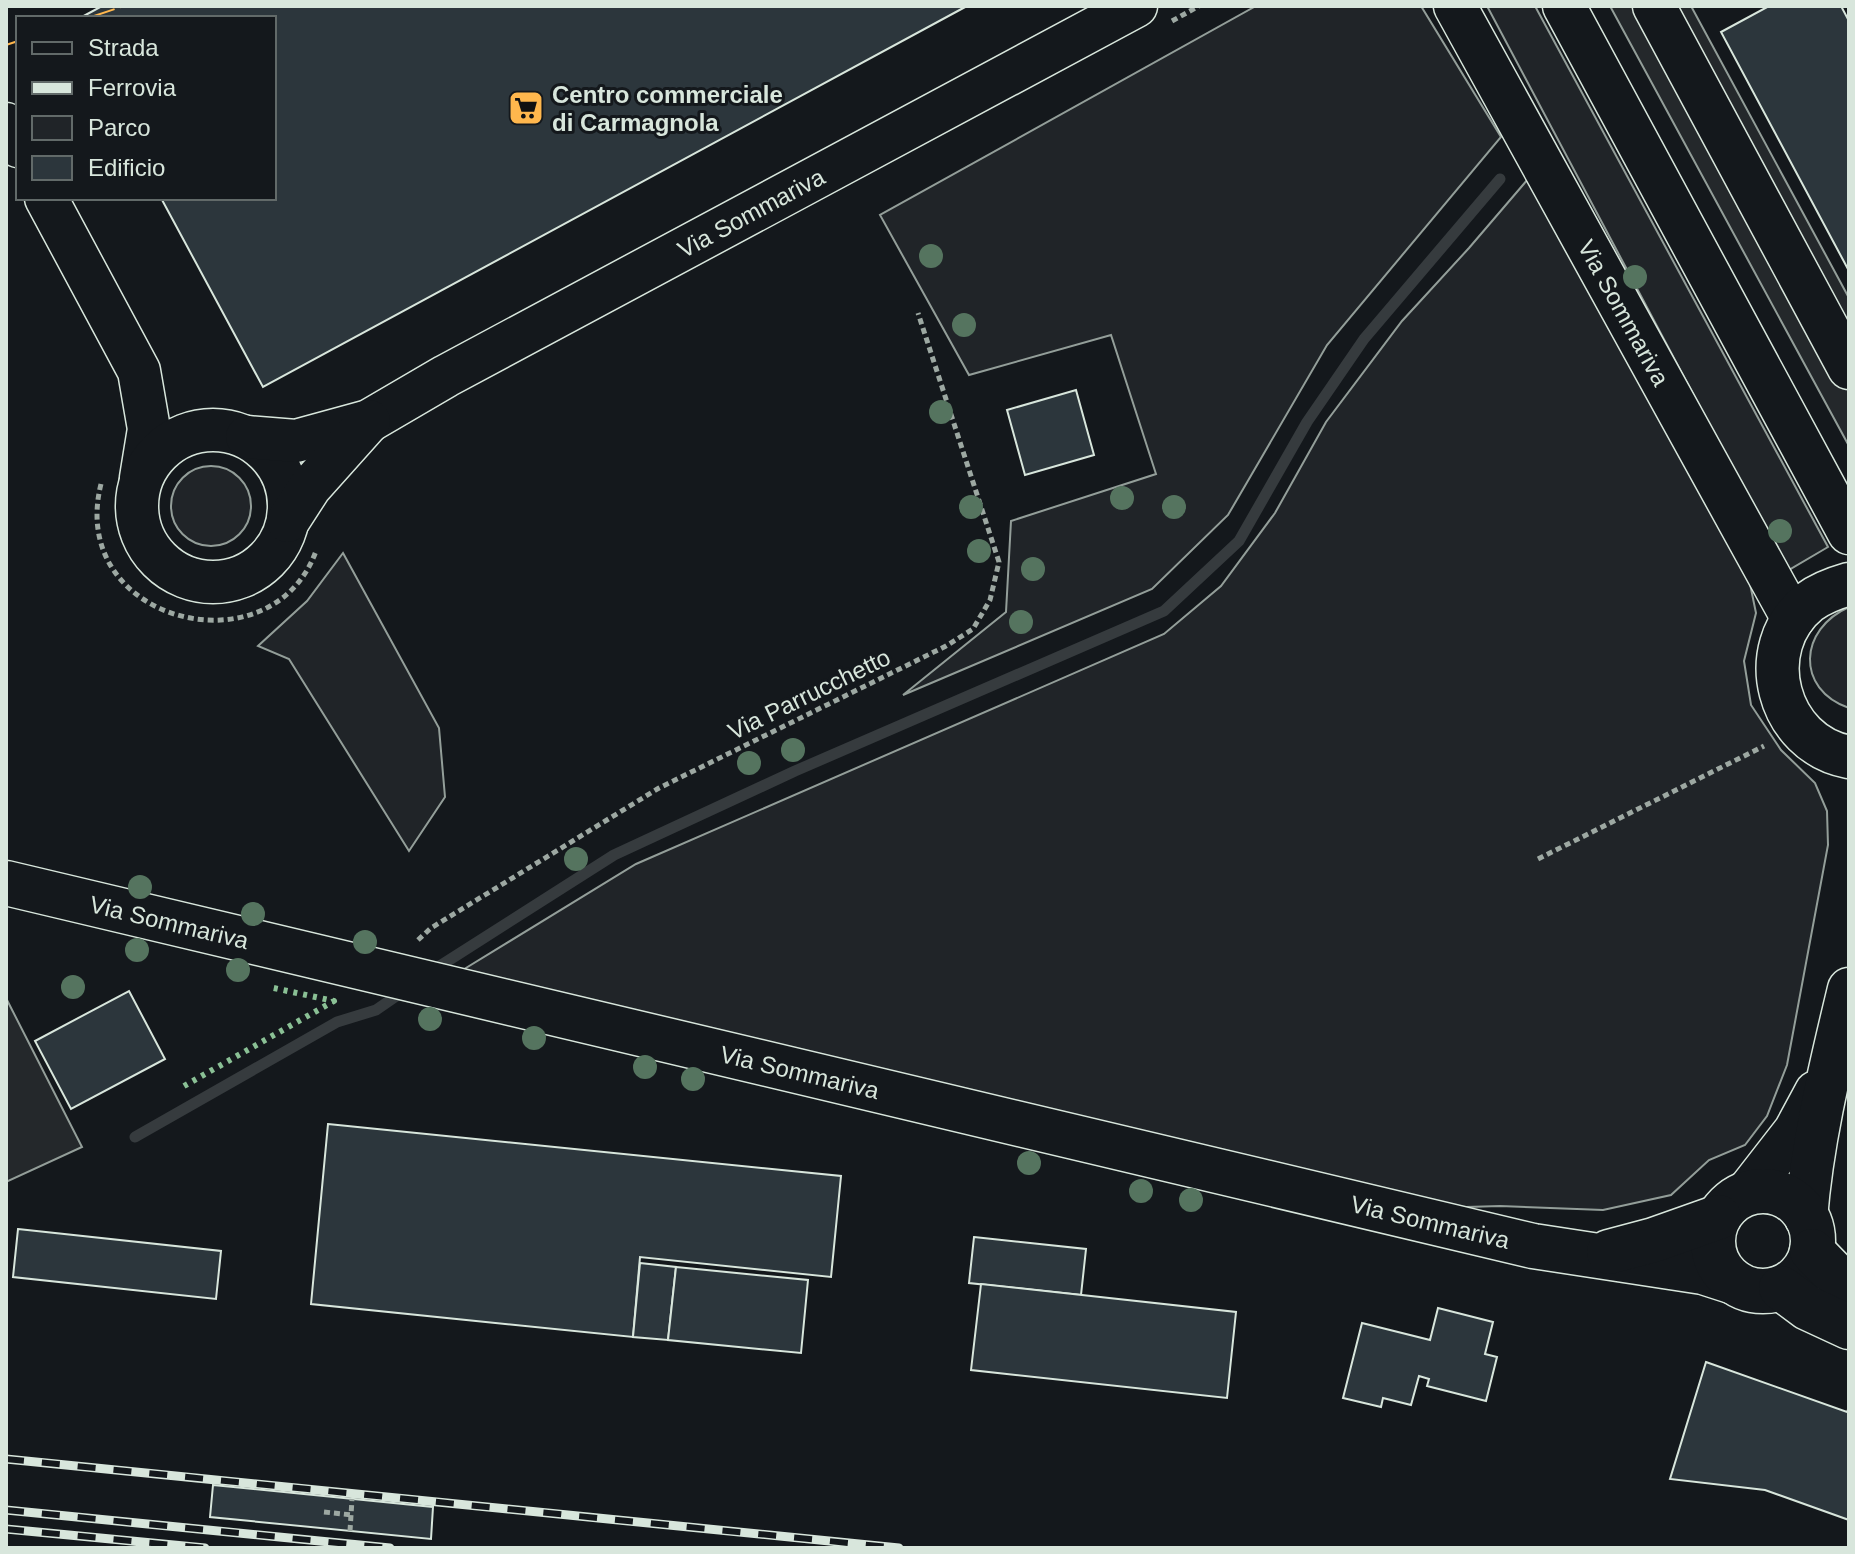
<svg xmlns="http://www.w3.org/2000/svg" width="1855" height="1554" font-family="Arial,sans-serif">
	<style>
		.green { fill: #202428; stroke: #939e99; stroke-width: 2 }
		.parking { fill: #24282b; stroke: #939e99; stroke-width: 2 }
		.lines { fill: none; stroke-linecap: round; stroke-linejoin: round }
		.stream { stroke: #363b3e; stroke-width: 11 }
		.building { fill: #2c363c; stroke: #d8e6dc; stroke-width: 2 }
		.minor-casing { stroke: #d8e6dc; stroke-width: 45 }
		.major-casing { stroke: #d8e6dc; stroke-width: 47 }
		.path { stroke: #9da8a2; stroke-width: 5; stroke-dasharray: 6 4; stroke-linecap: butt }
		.minor { stroke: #14181c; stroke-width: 42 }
		.major { stroke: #14181c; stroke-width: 44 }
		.rail-casing { stroke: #d8e6dc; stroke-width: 9 }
		.rail { stroke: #14181c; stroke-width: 6; stroke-dasharray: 18; stroke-linecap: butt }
		.hedge { stroke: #8ac095; stroke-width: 6; stroke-dasharray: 4 6; stroke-linecap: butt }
		.power { stroke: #ffb74d; stroke-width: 2; stroke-dasharray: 28 6 4 6; stroke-linecap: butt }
		.tree { fill: #55745f }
		.labels { text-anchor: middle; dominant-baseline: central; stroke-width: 6; stroke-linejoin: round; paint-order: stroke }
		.poi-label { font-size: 24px; font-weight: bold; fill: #d8e6dc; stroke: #14181c; text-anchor: start }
		.street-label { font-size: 24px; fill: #d8e6dc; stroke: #14181c }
	</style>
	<rect width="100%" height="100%" fill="#14181c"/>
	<g class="green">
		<path d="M1256 6H1421L1501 137 1327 345 1228 515 1152 589 903 695 1006 612 1011 521 1156 474 1111 335 969 375 880 215Z"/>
		<path d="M1487 6H1535L1828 547 1787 571Z"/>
		<path d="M1528 179 1749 579 1756 613 1744 661 1751 705 1781 750 1815 783 1827 811 1828 845 1787 1065 1767 1116 1745 1145 1709 1160 1671 1195 1603 1210 1500 1206 1432 1208 461 971 636 864 1164 634 1221 586 1275 513 1326 422 1402 321 1469 248Z"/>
		<circle cx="211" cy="506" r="40"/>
		<path d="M343 553 439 728 445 797 409 851 289 659 258 646 307 601Z"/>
		<path d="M1849 607V708C1795 689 1799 629 1849 607Z"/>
	</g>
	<g class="parking">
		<path d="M1610 6H1691L1849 298V446Z"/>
		<path d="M6 998 82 1147 6 1182Z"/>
	</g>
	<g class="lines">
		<g class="stream">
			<path d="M432 971 614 855 795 771 1164 611 1239 541 1307 422 1364 339 1500 179"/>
			<path d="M135 1137 337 1022 376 1010 405 990"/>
		</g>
	</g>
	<g class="building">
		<path d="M102 6H967L263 387 161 198H274V18H80Z"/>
		<path d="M1769 6H1841L1849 21V271L1721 32Z"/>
		<path d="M1076 390 1094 455 1025 475 1007 410Z"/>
		<path d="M129 991 165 1059 71 1109 35 1041Z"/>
		<path d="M328 1124 841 1176 831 1277 640 1257 633 1337 311 1304Z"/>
		<path d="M18 1229 221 1251 216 1299 13 1277Z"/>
		<path d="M974 1237 1086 1249 1081 1295 969 1283Z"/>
		<path d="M640 1263 676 1267 668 1340 633 1337Z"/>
		<path d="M676 1267 808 1280 801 1353 668 1340Z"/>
		<path d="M981 1284 1236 1312 1227 1398 971 1370Z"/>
		<path d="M1438 1308 1493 1322 1485 1354 1497 1357 1486 1401 1427 1386 1429 1379 1419 1376 1411 1405 1383 1398 1381 1407 1343 1398 1362 1323 1430 1340Z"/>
		<path d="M1706 1362 1847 1412 1849 1407V1520L1765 1490 1670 1479Z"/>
		<path d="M213 1485 433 1507 431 1539 210 1517Z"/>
	</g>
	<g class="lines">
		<defs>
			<g id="minor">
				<path id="s1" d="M1455 6 1793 619"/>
				<path d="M1564 6 1849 533"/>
				<path d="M1654 6 1849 368"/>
				<path d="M6 124 18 146"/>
				<path d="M46 198 139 371 149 429 141 478"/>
				<circle cx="213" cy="506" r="76"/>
				<path id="s2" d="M247 437 296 441 369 421 446 376 1136 6"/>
				<path d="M288 521 310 487 369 421"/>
				<path d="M1849 584C1835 588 1821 593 1809 602 1752 648 1777 744 1849 757"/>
				<path d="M1746 1194 1795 1131 1816 1092"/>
				<path d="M1806 1218C1812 1140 1831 1064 1849 989"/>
			</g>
			<g id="major">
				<path id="s3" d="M6 883 1533 1246 1703 1272 1734 1282"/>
				<circle cx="1763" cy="1241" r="50"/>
				<path d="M1812 1251 1849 1289"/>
				<path d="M1609 1252 1654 1240 1719 1217"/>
				<path d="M1781 1288 1808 1308 1849 1327"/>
			</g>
		</defs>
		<use href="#minor" class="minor-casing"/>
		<use href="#major" class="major-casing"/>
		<g class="path">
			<path d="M1172 21 1199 6"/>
			<path d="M101 484C66 623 272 673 316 551"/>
			<path d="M1538 859 1764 746"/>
			<path d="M418 940 431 928 659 788 946 646 973 629 990 600 999 562 918 313"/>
			<path d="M324 1512 352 1515"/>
			<path d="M350 1531 352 1499"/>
		</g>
		<use href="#minor" class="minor"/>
		<use href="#major" class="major"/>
		<defs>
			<g id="rail">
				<path d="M6 1459 899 1548"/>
				<path d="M6 1510 390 1548"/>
				<path d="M6 1529 205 1548"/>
			</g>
		</defs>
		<use href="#rail" class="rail-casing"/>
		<use href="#rail" class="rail"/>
		<path class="hedge" d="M184 1086 334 1001 269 987"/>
		<g class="power">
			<path d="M88 18 124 6"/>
			<path d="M6 45 18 41"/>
		</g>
	</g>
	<g class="tree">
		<circle cx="931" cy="256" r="12"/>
		<circle cx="1635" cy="277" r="12"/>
		<circle cx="964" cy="325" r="12"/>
		<circle cx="941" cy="412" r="12"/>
		<circle cx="1122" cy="498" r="12"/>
		<circle cx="971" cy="507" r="12"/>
		<circle cx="1174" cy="507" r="12"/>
		<circle cx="1780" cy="531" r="12"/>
		<circle cx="979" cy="551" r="12"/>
		<circle cx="1033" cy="569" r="12"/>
		<circle cx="1021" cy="622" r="12"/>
		<circle cx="793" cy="750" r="12"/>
		<circle cx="749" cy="763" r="12"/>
		<circle cx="576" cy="859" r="12"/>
		<circle cx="140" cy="887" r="12"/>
		<circle cx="253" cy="914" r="12"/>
		<circle cx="365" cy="942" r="12"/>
		<circle cx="137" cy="950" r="12"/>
		<circle cx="238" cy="970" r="12"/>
		<circle cx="73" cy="987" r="12"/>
		<circle cx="430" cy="1019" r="12"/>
		<circle cx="534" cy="1038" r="12"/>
		<circle cx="645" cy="1067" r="12"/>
		<circle cx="693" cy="1079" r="12"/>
		<circle cx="1029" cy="1163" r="12"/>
		<circle cx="1141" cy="1191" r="12"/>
		<circle cx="1191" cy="1200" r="12"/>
	</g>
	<defs>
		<symbol id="supermarket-square" viewBox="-11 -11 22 22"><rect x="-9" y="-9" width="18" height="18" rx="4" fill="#ffb74d" stroke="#14181c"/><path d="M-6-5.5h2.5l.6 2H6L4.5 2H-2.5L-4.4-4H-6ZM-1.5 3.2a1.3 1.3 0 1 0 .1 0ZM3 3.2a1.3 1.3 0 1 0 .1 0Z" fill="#111"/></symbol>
	</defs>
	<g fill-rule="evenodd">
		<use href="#supermarket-square" x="506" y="88" width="40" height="40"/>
	</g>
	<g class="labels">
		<g class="poi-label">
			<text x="552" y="94">Centro commerciale<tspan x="552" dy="28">di Carmagnola</tspan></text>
		</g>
		<g class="street-label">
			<text stroke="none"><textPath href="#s2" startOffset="560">Via Sommariva</textPath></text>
			<text stroke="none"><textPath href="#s1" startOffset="350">Via Sommariva</textPath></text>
			<text transform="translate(809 694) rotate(-26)">Via Parrucchetto</text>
			<text stroke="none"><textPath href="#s3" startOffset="168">Via Sommariva</textPath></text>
			<text stroke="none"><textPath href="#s3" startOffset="816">Via Sommariva</textPath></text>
			<text stroke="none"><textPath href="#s3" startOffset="1464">Via Sommariva</textPath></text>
		</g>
	</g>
	<rect width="1855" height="1554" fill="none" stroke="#d8e6dc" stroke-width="16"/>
	<rect x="16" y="16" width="260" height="184" fill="#14181c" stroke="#626a69" stroke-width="2"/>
	<rect x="32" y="42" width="40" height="12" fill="#14181c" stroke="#626a69" stroke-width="2"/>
	<text x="88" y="56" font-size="24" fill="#d8e6dc">Strada</text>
	<rect x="32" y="82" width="40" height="12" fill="#d8e6dc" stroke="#626a69" stroke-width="2"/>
	<text x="88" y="96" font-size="24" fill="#d8e6dc">Ferrovia</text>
	<rect x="32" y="116" width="40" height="24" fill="#202428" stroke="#626a69" stroke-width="2"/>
	<text x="88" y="136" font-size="24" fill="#d8e6dc">Parco</text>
	<rect x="32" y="156" width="40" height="24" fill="#2c363c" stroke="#626a69" stroke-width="2"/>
	<text x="88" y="176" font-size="24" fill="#d8e6dc">Edificio</text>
</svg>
